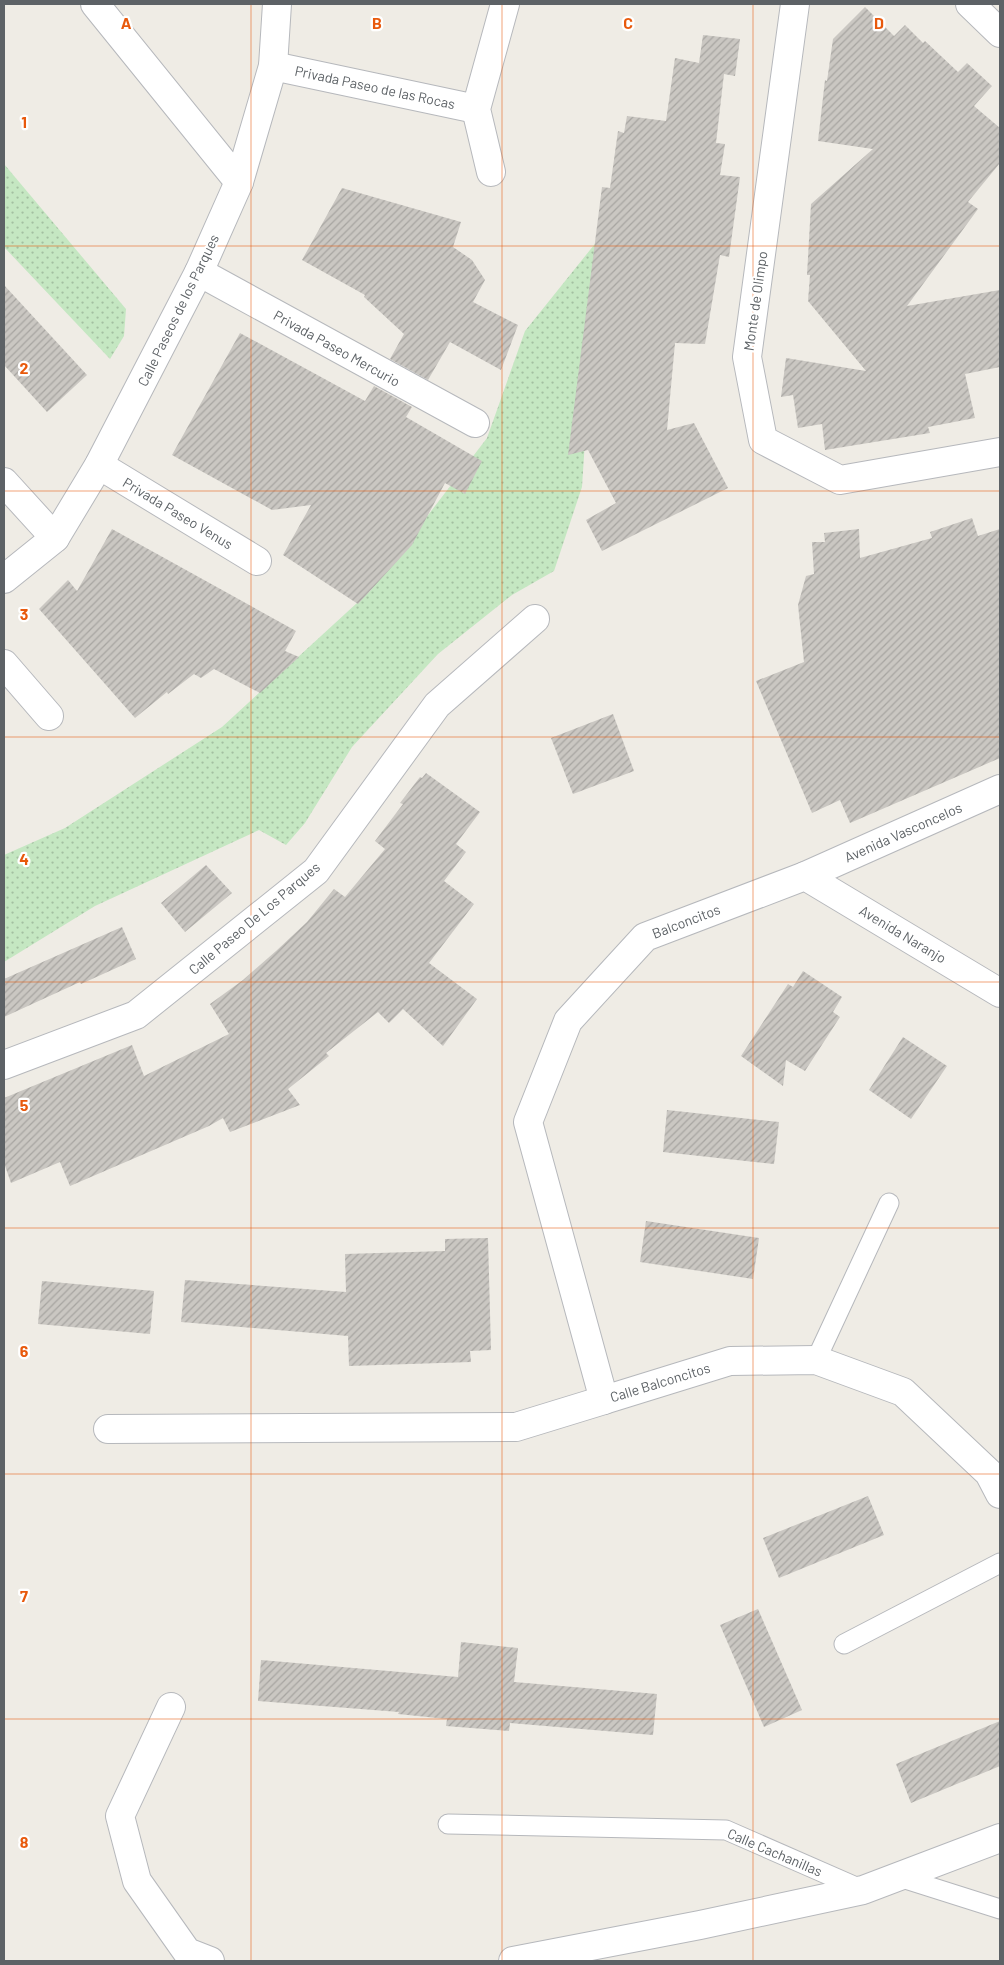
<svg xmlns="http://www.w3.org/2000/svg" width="1004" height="1965" font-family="Barlow,sans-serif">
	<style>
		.grass { fill: url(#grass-dots) }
		.building { fill: url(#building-hatch) }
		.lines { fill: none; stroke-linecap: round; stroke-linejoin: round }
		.service-casing { stroke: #b6b8bc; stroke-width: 21 }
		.minor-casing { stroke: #b6b8bc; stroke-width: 30 }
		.tertiary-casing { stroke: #b6b8bc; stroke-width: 30 }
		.service { stroke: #fff; stroke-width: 19 }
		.minor { stroke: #fff; stroke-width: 28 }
		.tertiary { stroke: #fff; stroke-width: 28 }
		.grid { fill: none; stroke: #e8590c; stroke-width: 1; stroke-opacity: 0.55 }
		.labels { text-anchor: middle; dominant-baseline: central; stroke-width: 4.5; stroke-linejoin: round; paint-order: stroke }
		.street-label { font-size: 14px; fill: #5d6266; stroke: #fff }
		.grid-label { font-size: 16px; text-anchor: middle; font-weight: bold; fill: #e8590c; stroke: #fff; stroke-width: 4.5; stroke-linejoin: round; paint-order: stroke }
	</style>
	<defs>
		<pattern id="grass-dots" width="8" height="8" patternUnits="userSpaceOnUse" patternTransform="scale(1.25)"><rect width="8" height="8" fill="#c5e7c2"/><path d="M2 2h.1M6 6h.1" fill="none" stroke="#a3bfa1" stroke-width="1.8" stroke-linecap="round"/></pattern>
		<pattern id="building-hatch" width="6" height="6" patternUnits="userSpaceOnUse" patternTransform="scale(1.25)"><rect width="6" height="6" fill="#cac7c2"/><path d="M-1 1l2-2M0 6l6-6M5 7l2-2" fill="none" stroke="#a7a5a1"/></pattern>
	</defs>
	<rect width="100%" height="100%" fill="#efece5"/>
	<g class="grass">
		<path d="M4 164 126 309 124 336 110 359 4 247Z"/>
		<path d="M598 240 582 487 554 571 512 595 438 654 352 747 305 823 286 845 259 830 95 906 4 962V855L65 828 222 727 370 591 487 438 525 331Z"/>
	</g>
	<g class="building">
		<path d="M865 7 894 36 905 25 923 43 925 41 958 72 967 63 992 86 974 106 1000 128V163L968 202 978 209 907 306 1000 290V367L965 374 975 418 928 427 930 433 825 450 822 424 798 428 793 395 781 397 786 358 866 371 808 301 810 275H807L811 204 873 149 818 141 825 80 827 81 833 39Z"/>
		<path d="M703 35 740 39 735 76 724 74 716 143 725 144 720 175 740 177 729 257 720 255 705 344 675 343 667 430 694 423 728 488 602 551 586 520 616 503 588 450 568 455 602 187 610 188 618 131 624 133 627 116 666 121 675 58 699 63Z"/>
		<path d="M342 188 461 222 453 247 472 260 485 280 473 302 518 325 501 370 450 342 428 380 390 359 404 334 364 297 365 295 302 260Z"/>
		<path d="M4 285 87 375 47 412 4 365Z"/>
		<path d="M240 333 365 401 374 386 412 407 406 417 482 461 465 494 445 483 412 545 358 604 283 555 311 505 272 510 172 455Z"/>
		<path d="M972 518 978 536 1000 529V758L850 823 840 800 812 813 756 681 804 662 798 605 806 576 814 574 812 542H825L824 533 859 529 860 558 932 538 930 532Z"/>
		<path d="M112 529 296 631 285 651 299 657 260 693 214 669 201 678 194 674 168 694 167 692 135 718 39 609 68 580 77 591Z"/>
		<path d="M613 714 634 771 573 794 551 738Z"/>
		<path d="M426 773 480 812 456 844 466 852 444 881 474 904 429 963 477 999 443 1046 403 1009 389 1023 378 1012 326 1053 329 1056 288 1089 300 1105 230 1132 223 1118 209 1126 70 1186 60 1162 11 1183 4 1163V1098L132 1045 144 1076 229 1034 210 1004 243 980 276 951 307 922 334 889 345 897 385 849 375 841 403 804 400 803 420 777 422 778Z"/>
		<path d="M206 865 232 893 185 932 161 903Z"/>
		<path d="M122 927 136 959 81 984 80 982 4 1017V979Z"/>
		<path d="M803 971 842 997 833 1012 840 1017 805 1071 786 1060 783 1086 741 1056 788 984 793 987Z"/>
		<path d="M903 1037 947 1066 911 1119 869 1090Z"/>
		<path d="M667 1110 779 1122 774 1164 663 1152Z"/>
		<path d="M646 1221 759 1238 753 1279 640 1262Z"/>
		<path d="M488 1238 491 1350 470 1351 471 1362 349 1366 348 1336 181 1322 185 1280 346 1292 345 1254 445 1251V1239Z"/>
		<path d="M42 1281 154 1291 150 1334 38 1324Z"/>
		<path d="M868 1496 884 1535 779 1578 763 1538Z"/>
		<path d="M758 1609 802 1710 764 1727 720 1625Z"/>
		<path d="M461 1642 518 1648 514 1682 657 1694 653 1735 510 1723 509 1731 446 1726 447 1719 398 1714 399 1712 258 1701 261 1660 458 1677Z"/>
		<path d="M1000 1721V1766L911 1803 896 1764Z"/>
	</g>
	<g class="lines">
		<defs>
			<g id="service">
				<path d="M816 1360 889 1203"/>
				<path d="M844 1644 1000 1563"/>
				<path d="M448 1824 726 1830 863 1890"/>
				<path d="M899 1877 1000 1909"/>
			</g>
			<g id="minor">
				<path d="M95 4 239 182"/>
				<path d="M795 4 747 357 763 440 840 480 1000 452"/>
				<path d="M273 66 476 109"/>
				<path d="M491 172 476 109 505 4"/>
				<path d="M199 272 475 423"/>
				<path d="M99 465 257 561"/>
				<path d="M4 482 55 538"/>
				<path d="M4 664 49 716"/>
				<path d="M805 876 1000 789"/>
				<path d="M4 1065 136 1015 316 871 437 705 535 619"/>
				<path d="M108 1429 516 1427 604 1400"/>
				<path d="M171 1707 120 1816 137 1881 187 1952 210 1961"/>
				<path d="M513 1961 700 1925 863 1890 1000 1838"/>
			</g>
			<g id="tertiary">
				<path d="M970 4 1000 33"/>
				<path d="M4 579 55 538 99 465 199 272 239 182 273 66 277 4"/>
				<path d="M1000 993 805 876 645 937 568 1021 528 1122 604 1400 730 1361 816 1360 903 1392 989 1473 1000 1494"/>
			</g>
		</defs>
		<use href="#service" class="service-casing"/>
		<use href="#minor" class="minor-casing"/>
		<use href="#tertiary" class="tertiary-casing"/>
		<use href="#service" class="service"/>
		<use href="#minor" class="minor"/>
		<use href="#tertiary" class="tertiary"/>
	</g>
	<path class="grid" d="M251 4V1961M502 4V1961M753 4V1961M4 246H1000M4 491H1000M4 737H1000M4 982H1000M4 1228H1000M4 1474H1000M4 1719H1000"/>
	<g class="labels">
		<g class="street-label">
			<text transform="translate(375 87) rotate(12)">Privada Paseo de las Rocas</text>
			<text transform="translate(755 301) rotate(-82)">Monte de Olimpo</text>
			<text transform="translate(178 310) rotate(-64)">Calle Paseos de los Parques</text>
			<text transform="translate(337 348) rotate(29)">Privada Paseo Mercurio</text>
			<text transform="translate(178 513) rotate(31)">Privada Paseo Venus</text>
			<text transform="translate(903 832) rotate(-24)">Avenida Vasconcelos</text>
			<text transform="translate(254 918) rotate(-40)">Calle Paseo De Los Parques</text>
			<text transform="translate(686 921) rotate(-21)">Balconcitos</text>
			<text transform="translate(903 934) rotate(31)">Avenida Naranjo</text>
			<text transform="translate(660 1382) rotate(-17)">Calle Balconcitos</text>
			<text transform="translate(775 1852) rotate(23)">Calle Cachanillas</text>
		</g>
	</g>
	<g class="grid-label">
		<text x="126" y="29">A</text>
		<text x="377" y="29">B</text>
		<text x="628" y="29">C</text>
		<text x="879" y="29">D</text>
		<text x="24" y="128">1</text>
		<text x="24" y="374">2</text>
		<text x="24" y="620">3</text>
		<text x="24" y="865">4</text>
		<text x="24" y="1111">5</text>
		<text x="24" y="1357">6</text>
		<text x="24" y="1602">7</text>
		<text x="24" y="1848">8</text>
	</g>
	<rect width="1004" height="1965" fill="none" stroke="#5d6266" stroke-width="10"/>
</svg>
